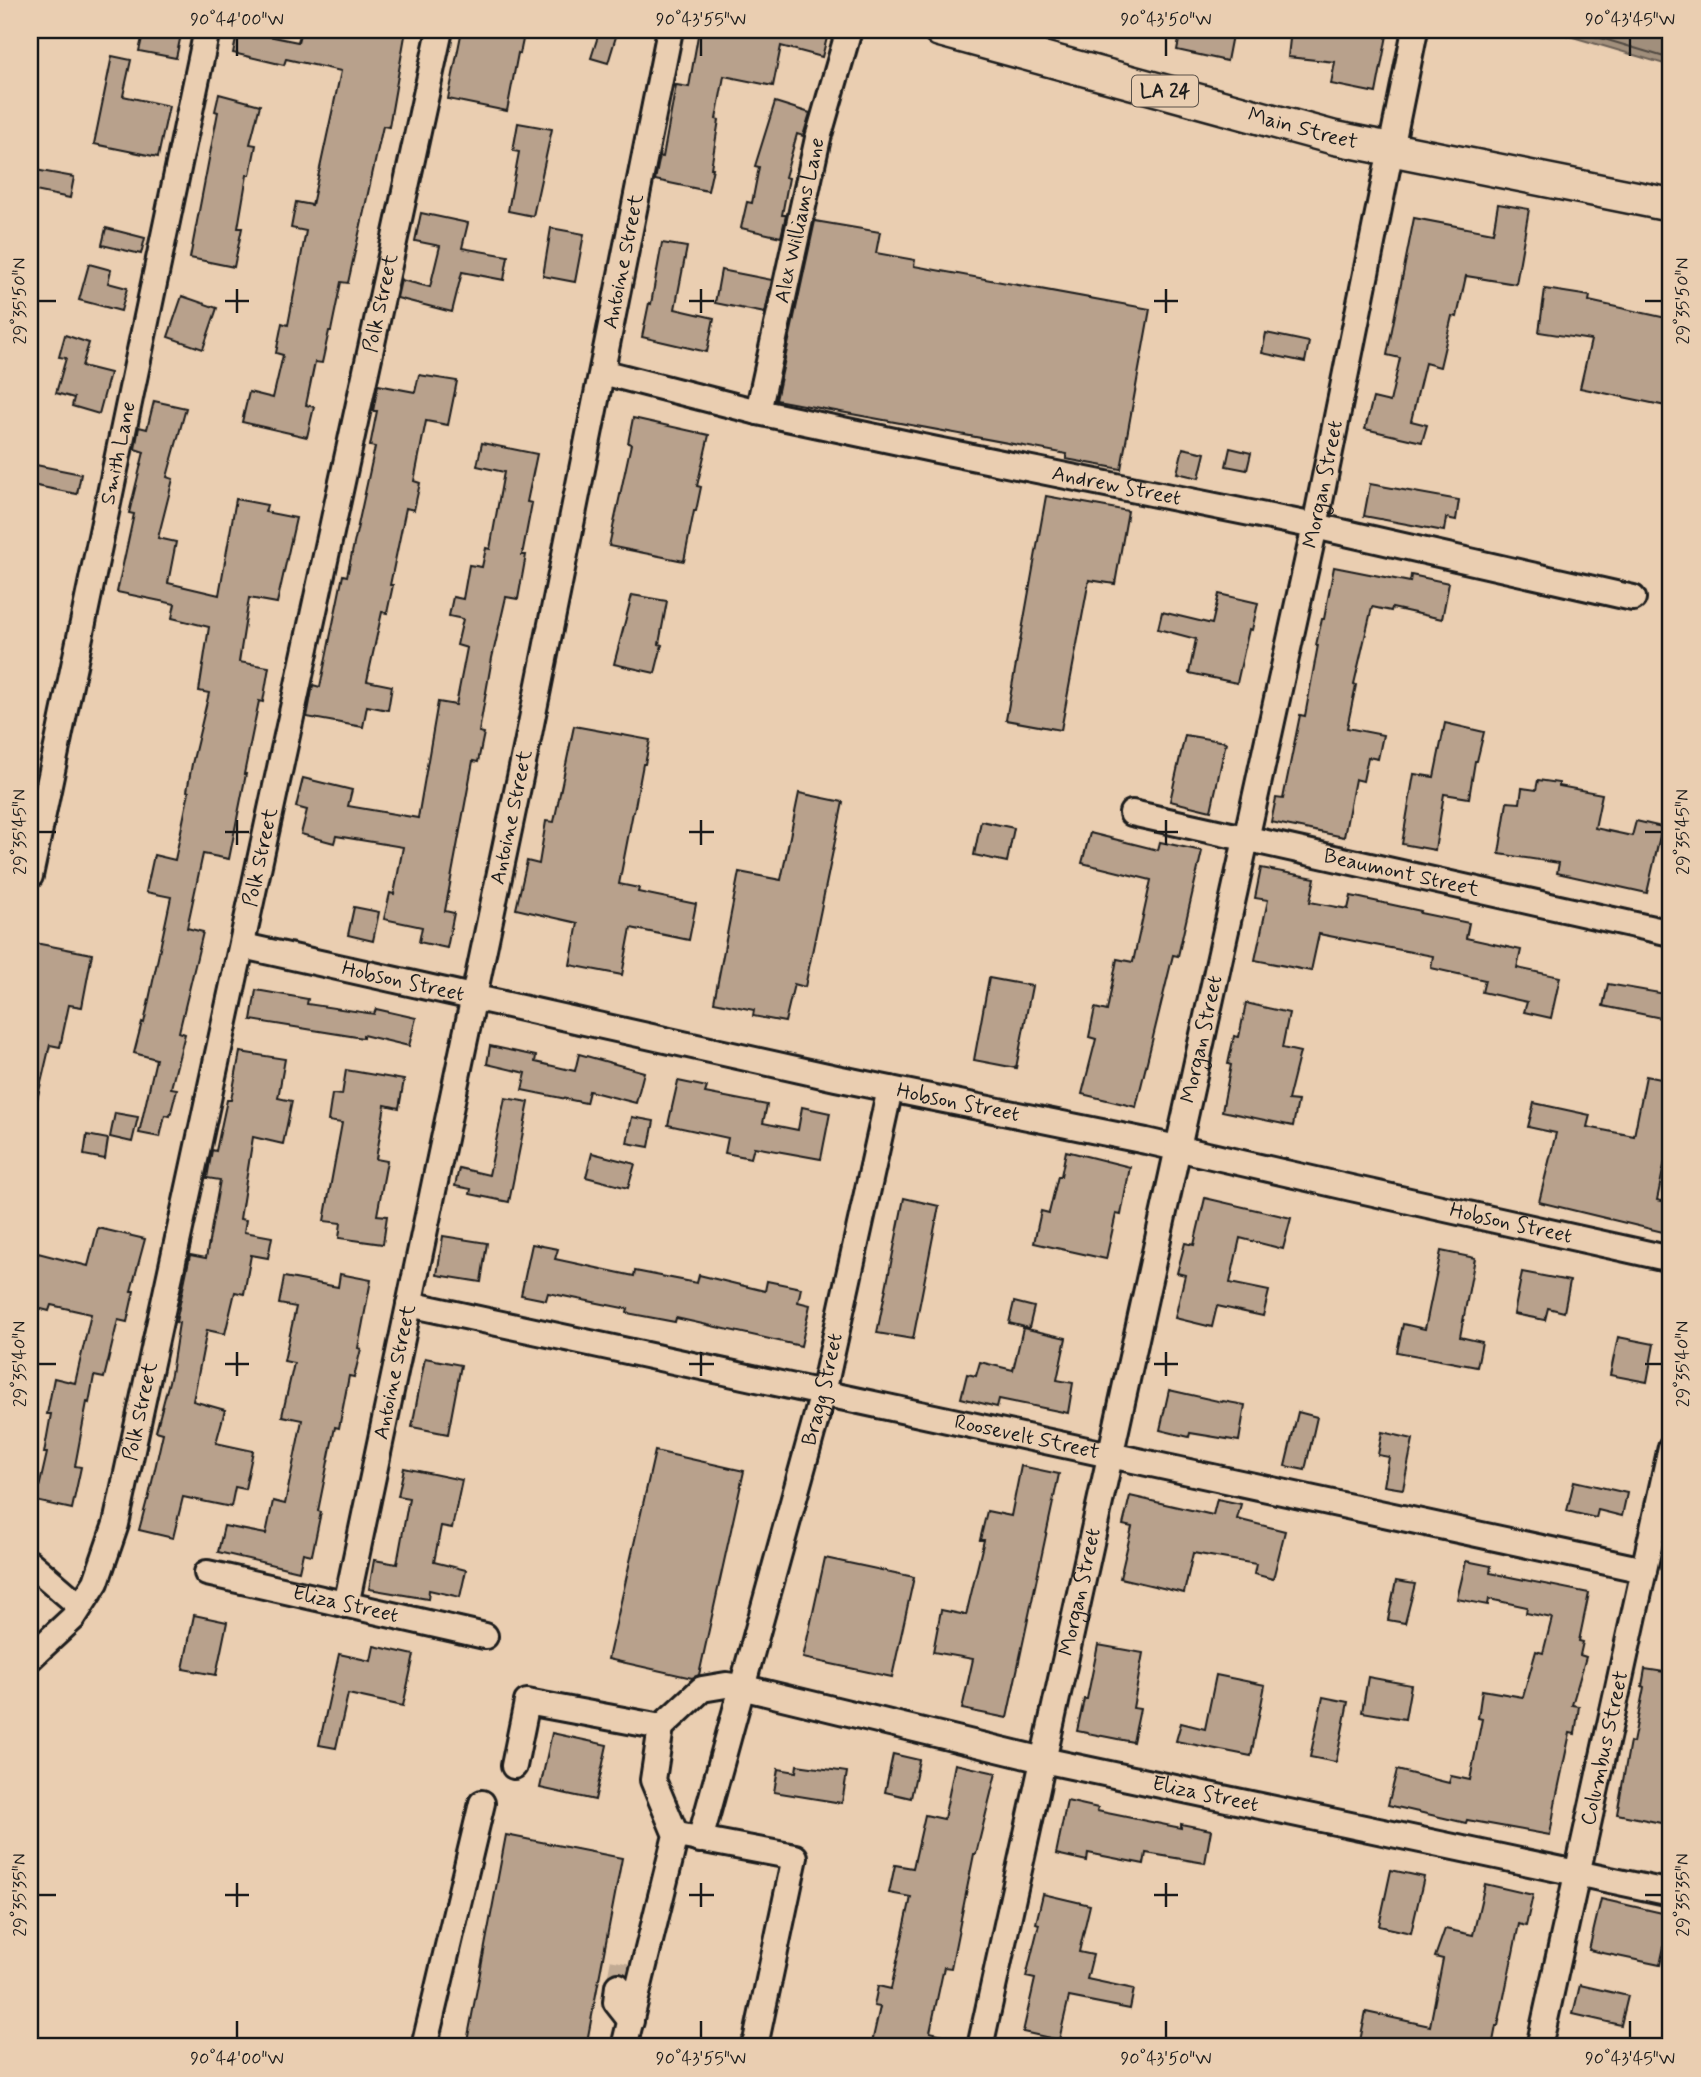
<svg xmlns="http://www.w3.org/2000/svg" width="1701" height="2077" font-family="Mynerve,sans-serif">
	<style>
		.water { fill: #a18f7c; stroke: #6c6156; stroke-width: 2 }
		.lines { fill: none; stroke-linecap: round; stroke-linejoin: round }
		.shore { stroke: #514a42; stroke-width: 2 }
		.building { fill: #b8a18c; stroke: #1c1c1c; stroke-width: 2 }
		.minor-tunnel { stroke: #c1aa93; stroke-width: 24; stroke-dasharray: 24 12; stroke-linecap: butt }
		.minor-casing { stroke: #1c1c1c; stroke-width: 30 }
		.major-casing { stroke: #1c1c1c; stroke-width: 37 }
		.minor { stroke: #eaceb1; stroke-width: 24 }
		.major { stroke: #eaceb1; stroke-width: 32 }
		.ticks { fill: none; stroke: #1c1c1c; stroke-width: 2.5 }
		.labels { text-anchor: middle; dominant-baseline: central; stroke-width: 6; stroke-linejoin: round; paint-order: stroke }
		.shield { fill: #eaceb1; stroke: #5a5149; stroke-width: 2 }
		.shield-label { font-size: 19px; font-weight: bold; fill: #1c1c1c }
		.street-label { font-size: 21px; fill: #1c1c1c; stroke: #eaceb1 }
		.neatline { fill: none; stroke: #1c1c1c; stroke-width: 2.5 }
		.ticks-label { font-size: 18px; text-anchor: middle; fill: #1c1c1c }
	</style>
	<rect width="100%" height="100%" fill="#eaceb1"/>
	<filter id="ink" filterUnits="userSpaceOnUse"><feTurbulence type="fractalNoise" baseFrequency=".0143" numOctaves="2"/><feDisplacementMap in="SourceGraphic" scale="14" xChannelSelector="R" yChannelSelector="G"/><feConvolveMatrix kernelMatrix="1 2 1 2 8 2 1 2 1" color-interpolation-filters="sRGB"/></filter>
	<g filter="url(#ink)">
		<path class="water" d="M1549 30H1671V66Z"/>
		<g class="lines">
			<path class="shore" d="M1574 30 1671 59"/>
		</g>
		<g class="building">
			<path d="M144 30H182L176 58 139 51Z"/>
			<path d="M238 30 298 42 301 30H406L389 127 383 126 348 283 341 282 331 331H329L322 363 315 362 306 405 314 407 307 437 242 422 249 392 273 398 283 355 276 353 282 323 288 325 306 231 291 228 296 202 312 205 341 71 286 59 284 65 233 53Z"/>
			<path d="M462 30H525L520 54 518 53 507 111 448 99Z"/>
			<path d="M600 30H618L608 63 591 58Z"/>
			<path d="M699 30H829L822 57 781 46 773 86 724 76 716 119 719 120 711 168H713L708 191 655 180 660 156 663 157 676 85 689 87Z"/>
			<path d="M1181 30H1233L1227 61 1177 50Z"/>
			<path d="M1291 30H1388L1376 93 1331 84 1335 62 1288 57Z"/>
			<path d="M112 56 131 60 123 96 169 106 158 157 94 144Z"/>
			<path d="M219 94 260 105 250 144 256 145 250 175H247L238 228H242L234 267 190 258 218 112 215 111Z"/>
			<path d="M775 102 810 113 803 136 797 134 785 177 789 178 782 215H786L781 237 741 228 747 202 752 203 759 167 755 166Z"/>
			<path d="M518 123 552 129 533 216 508 211 519 152 513 151Z"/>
			<path d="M30 169 74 177 70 198 30 190Z"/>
			<path d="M1498 204 1529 209 1516 284 1466 276 1457 317 1452 316 1440 367 1425 363 1411 421 1427 425 1422 442 1365 429 1373 398 1390 402 1400 358 1387 355 1414 218 1493 233Z"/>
			<path d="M421 213 468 223 462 248 508 256 504 280 462 272 452 312 397 298 401 280 430 287 440 246 415 241Z"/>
			<path d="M815 221 880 232 876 253 915 260 914 266 1150 309 1121 469 1066 459 1067 454 776 400Z"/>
			<path d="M106 228 145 238 141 254 102 245Z"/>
			<path d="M551 228 584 234 575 282 543 276Z"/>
			<path d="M662 243 687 247 675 309 714 318 707 352 642 337 649 303 651 304Z"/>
			<path d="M89 264 111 270 108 283 127 288 121 311 79 300Z"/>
			<path d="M721 270 772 280 765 313 715 303Z"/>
			<path d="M1545 289 1590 296 1589 301 1671 319V382L1666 406 1580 388 1591 340 1539 332Z"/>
			<path d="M182 296 217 308 203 349 168 337Z"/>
			<path d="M1266 333 1309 342 1305 362 1262 353Z"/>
			<path d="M65 335 89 343 82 366 110 373 99 414 72 406 74 398 56 393 66 358 59 357Z"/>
			<path d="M419 375 457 381 448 425 426 421 414 481 420 483 414 510 406 508 390 585H393L387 613 382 612 367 681 392 686 388 710 367 706 363 727 307 717 313 685 320 687 343 575 347 576 375 447 370 446 377 411H373L378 385 415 392Z"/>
			<path d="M154 401 186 408 167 477 173 479 158 538 176 542 168 583 219 595 236 499 267 505 265 512 296 518 277 603 249 598 239 662 269 667 263 702 259 701 244 774H246L229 859 203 854 187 928 203 932 179 1032 185 1034 171 1088 177 1089 170 1116 165 1115 160 1137 139 1133 156 1059 134 1053 142 1022 144 1023 171 897 146 892 154 855 175 860 189 792 187 791 192 764 209 693 199 691 209 627 172 618 175 604 117 592 134 514 129 513 144 452 135 449 139 427 147 429Z"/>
			<path d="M633 418 709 435 697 486 701 487 696 511H694L684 561 609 546 631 444 628 443Z"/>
			<path d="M482 443 537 454 527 502 532 503 522 555H526L518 599 506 597 492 658 479 732 484 733 478 762 473 761 445 911 454 913 447 948 419 942 422 927 384 919 390 893 394 894 403 847 336 836 334 843 301 834 307 810 296 807 303 778 352 790 348 806 418 818 438 702 456 705 467 648 457 645 463 619 449 616 453 597 463 599 469 565 482 567 486 548 490 549 504 472 477 466Z"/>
			<path d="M1183 448 1205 453 1199 478 1177 473Z"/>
			<path d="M1230 448 1251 453 1247 470 1226 466Z"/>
			<path d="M36 465 81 474 77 494 32 485Z"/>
			<path d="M1370 484 1459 500 1456 520 1446 518 1444 531 1364 516Z"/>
			<path d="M1046 496 1128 511 1115 584 1089 580 1061 730 1006 720Z"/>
			<path d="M1334 567 1410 582 1411 575 1449 583 1442 619 1392 608 1391 611 1372 607 1354 684 1356 685 1347 728 1383 735 1378 759 1368 757 1363 781 1355 779 1344 837 1271 822 1276 798 1283 799 1300 715 1305 716 1318 645H1316L1322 619H1324Z"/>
			<path d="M1219 594 1258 603 1252 630 1249 629 1237 683 1189 673 1196 639 1158 629 1162 612 1212 624Z"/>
			<path d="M632 595 667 601 659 644 662 645 655 673 614 664Z"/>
			<path d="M1445 723 1484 732 1477 761H1475L1469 798 1444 794 1435 850 1402 844 1414 774 1434 777Z"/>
			<path d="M574 726 650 740 645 764H643L634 812H633L619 884 639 888 638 892 696 904 689 940 631 928 622 975 570 965 578 923 516 909 527 861 539 864 546 821 554 822Z"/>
			<path d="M1185 735 1226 742 1211 811 1170 801Z"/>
			<path d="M1538 780 1559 783V786L1602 794 1595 828 1632 836 1636 821 1662 827 1647 893 1557 873 1559 863 1499 854 1507 802 1520 803 1522 788 1536 790Z"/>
			<path d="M799 793 843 802 805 987 794 984 785 1022 753 1016 754 1010 714 1002 739 872 781 880Z"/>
			<path d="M981 821 1014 828 1007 862 974 855Z"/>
			<path d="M1090 833 1158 850 1160 842 1202 851 1178 956 1173 955 1136 1107 1082 1094 1096 1039 1089 1037 1095 1008 1107 1011 1117 959 1133 962 1151 880 1082 863Z"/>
			<path d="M1261 868 1315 878 1310 902 1348 909 1351 896 1421 911 1420 913 1469 923 1466 938 1521 950 1517 968 1560 977 1551 1018 1524 1012 1527 1002 1482 992 1485 980 1431 968 1433 956 1385 947 1319 934 1311 971 1255 960 1268 900 1255 898Z"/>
			<path d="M354 907 379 912 373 941 348 935Z"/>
			<path d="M30 942 92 954 82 1007 69 1005 60 1047 50 1045 37 1100 30 1099Z"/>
			<path d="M989 978 1032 986 1016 1068 974 1060Z"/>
			<path d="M1608 984 1671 995V1020L1603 1006Z"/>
			<path d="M256 990 308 999 307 1004 374 1014 376 1009 416 1018 409 1046 363 1035V1038L251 1020Z"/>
			<path d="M1246 1003 1289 1013 1282 1048 1300 1052 1288 1100 1298 1101 1293 1126 1222 1111 1231 1065 1228 1064 1234 1036 1239 1037Z"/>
			<path d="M490 1046 536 1056 535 1062 575 1071 579 1054 644 1072 636 1103 589 1091 586 1103 522 1090 526 1073 487 1064Z"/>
			<path d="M240 1052 285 1059 278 1098 292 1101 283 1144 253 1137 240 1219 246 1220 244 1232 272 1237 268 1258 251 1255 244 1294 235 1292 225 1334 207 1330 193 1401 225 1410 216 1443 253 1451 245 1489 235 1487 231 1507 183 1497 173 1538 139 1530 147 1500H148L163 1433 156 1431 171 1374 179 1323 176 1322 190 1255 206 1258 220 1180 207 1178 212 1150 216 1151 227 1100H231Z"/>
			<path d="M346 1070 404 1080 399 1108 385 1105 376 1159 387 1161 377 1215 387 1216 383 1244 339 1238 341 1223 324 1221 342 1123 328 1121 332 1094 342 1095Z"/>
			<path d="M1646 1076 1671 1081V1157L1666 1156 1657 1200 1671 1203V1234L1539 1202 1556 1133 1528 1127 1534 1103 1590 1115 1587 1127 1634 1136Z"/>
			<path d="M678 1081 707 1087 705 1093 767 1105 763 1123 798 1130 802 1107 830 1113 821 1159 754 1147 751 1158 725 1153 728 1138 668 1125Z"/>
			<path d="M505 1098 529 1102 509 1202 470 1194 471 1189 455 1186 459 1168 489 1175Z"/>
			<path d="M115 1113 138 1117 132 1142 110 1137Z"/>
			<path d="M632 1117 654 1121 649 1147 627 1143Z"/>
			<path d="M87 1135 108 1139 105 1159 84 1155Z"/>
			<path d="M1066 1151 1130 1167 1121 1215 1116 1214 1106 1259 1034 1243 1041 1211 1049 1213 1058 1176H1061Z"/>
			<path d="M592 1153 635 1164 628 1188 586 1177Z"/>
			<path d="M904 1198 939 1206 913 1339 877 1333Z"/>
			<path d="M1205 1198 1291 1218 1283 1249 1240 1238 1230 1283 1269 1291 1263 1316 1217 1306 1212 1327 1175 1318 1185 1275 1177 1273 1185 1243 1194 1245Z"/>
			<path d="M98 1228 145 1239 131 1291H134L127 1322 118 1320 104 1378 94 1376 89 1403 87 1402 75 1466 81 1467 72 1509 36 1501 47 1453H44L51 1414H47L54 1378 75 1383 91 1314 51 1305 49 1311 30 1306V1285L38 1253 88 1266Z"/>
			<path d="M443 1236 487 1243 481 1282 437 1275Z"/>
			<path d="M532 1244 558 1249 555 1259 634 1276 635 1271 697 1283 699 1275 765 1291 767 1281 801 1288 798 1302 810 1305 801 1346 676 1318 675 1322 627 1313 628 1309 548 1293 546 1300 521 1295Z"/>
			<path d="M1441 1251 1475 1258 1460 1337 1482 1342 1477 1367 1397 1352 1403 1324 1425 1329Z"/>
			<path d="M1522 1272 1570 1281 1564 1312 1548 1308 1545 1320 1514 1314Z"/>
			<path d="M340 1274 371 1280 358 1348 361 1349 354 1377 349 1376 339 1428 335 1427 318 1511 321 1512 312 1555 303 1553 299 1571 218 1552 224 1526 266 1534 273 1501 285 1504 302 1420 282 1416 294 1363 284 1361 296 1307 279 1304 284 1277 338 1287Z"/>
			<path d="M1014 1302 1034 1307 1029 1328 1009 1323Z"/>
			<path d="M1023 1328 1066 1338 1057 1380 1073 1383 1068 1413 999 1399 997 1407 961 1398 967 1374 976 1376 980 1362 1013 1370Z"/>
			<path d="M1618 1337 1654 1344 1647 1382 1610 1375Z"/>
			<path d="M425 1358 461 1365 448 1434 412 1427Z"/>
			<path d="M1169 1390 1222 1402 1223 1401 1245 1405 1239 1441 1190 1433 1189 1437 1160 1430Z"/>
			<path d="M1298 1412 1317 1417 1305 1470 1285 1466Z"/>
			<path d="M1382 1432 1413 1439 1403 1489 1384 1486 1389 1457 1378 1455Z"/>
			<path d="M655 1451 744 1471 699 1675 692 1678 608 1659Z"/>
			<path d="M1021 1466 1059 1474 1007 1718 962 1709 973 1659 933 1652 941 1610 966 1615 984 1540H980L987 1511 1011 1516Z"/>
			<path d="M404 1468 462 1480 452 1528 441 1526 434 1562 466 1570 460 1597 429 1590 428 1599 369 1589 374 1560 397 1564 409 1498 398 1496Z"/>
			<path d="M1574 1481 1627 1493 1622 1516 1598 1510 1596 1518 1567 1511Z"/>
			<path d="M1130 1496 1213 1515 1217 1499 1241 1504 1237 1519 1285 1531 1273 1579 1254 1574 1256 1564 1193 1553 1184 1593 1120 1578 1132 1527 1123 1525Z"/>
			<path d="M825 1558 914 1577 892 1677 803 1658Z"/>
			<path d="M1466 1561 1491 1566 1490 1573 1589 1593 1579 1641 1583 1642 1580 1655 1586 1657 1572 1705 1579 1706 1575 1734 1570 1733 1556 1799 1550 1835 1467 1820 1466 1823 1388 1805 1397 1770 1449 1783 1451 1776 1470 1780 1482 1719 1478 1718 1482 1690 1523 1697 1536 1651 1543 1653 1552 1618 1526 1613 1527 1607 1489 1599 1488 1605 1457 1599Z"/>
			<path d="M1396 1581 1415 1584 1405 1623 1388 1620Z"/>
			<path d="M194 1615 227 1622 216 1675 183 1669Z"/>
			<path d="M1098 1645 1143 1653 1133 1708 1140 1709 1133 1742 1077 1731 1084 1699H1087Z"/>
			<path d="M374 1646 414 1655 403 1706 348 1694 336 1748 319 1745 339 1654 371 1661Z"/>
			<path d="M1645 1669 1671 1673V1801L1666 1824 1617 1814 1630 1742 1633 1743 1644 1687 1642 1686Z"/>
			<path d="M1216 1675 1265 1685 1251 1756 1176 1741 1181 1723 1205 1729Z"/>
			<path d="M1368 1677 1411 1685 1405 1719 1362 1712Z"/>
			<path d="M1323 1697 1348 1702 1336 1762 1310 1757Z"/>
			<path d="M552 1733 607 1745 595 1800 540 1788Z"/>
			<path d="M893 1754 919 1760 911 1798 885 1792Z"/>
			<path d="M955 1764 996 1773 976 1854H974L951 1968 944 1967 930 2032 965 2040 964 2047H871L880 2007 874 2006 878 1986 891 1989 911 1897 889 1893 895 1865 913 1868 925 1815 944 1819Z"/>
			<path d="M797 1765 847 1772 842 1803 774 1792 778 1769 796 1772Z"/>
			<path d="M1067 1801 1098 1808 1097 1811 1181 1828V1824L1211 1830 1205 1863 1146 1853 1144 1864 1088 1853 1087 1861 1056 1854Z"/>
			<path d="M506 1835 622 1858 586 2047H466Z"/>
			<path d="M1391 1870 1424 1877 1411 1933 1379 1926Z"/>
			<path d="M1485 1884 1533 1895 1526 1926 1519 1924 1498 2026H1496L1492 2047H1391L1360 2041 1366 2012 1430 2026 1443 1959 1435 1957 1445 1929 1473 1935Z"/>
			<path d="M1043 1894 1090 1905 1079 1952 1093 1955 1087 1979 1134 1989 1130 2009 1069 1997 1059 2040 1023 2032 1035 1979 1026 1977 1039 1924 1036 1923Z"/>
			<path d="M1601 1899 1671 1915 1660 1965 1589 1950Z"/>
			<path d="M1580 1985 1628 1996 1621 2025 1573 2014Z"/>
		</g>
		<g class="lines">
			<path class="minor-tunnel" d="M618 1986 623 1959"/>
			<defs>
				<g id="minor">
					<path id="s1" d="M602 372 758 412 932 449 1315 526 1633 598"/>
					<path id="s2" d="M758 412 818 138 849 30"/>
					<path id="s3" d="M1132 813 1671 933"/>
					<path id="s4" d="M30 876 207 30"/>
					<path id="s5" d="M243 946 836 1078 1146 1141 1351 1188 1671 1259"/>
					<path id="s6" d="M409 1304 1644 1570"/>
					<path d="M30 1563 80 1606"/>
					<path id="s7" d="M207 1573 485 1636"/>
					<path id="s8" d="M346 1605 527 744 670 30"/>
					<path id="s9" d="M30 1658 73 1618 96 1582 116 1524 440 30"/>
					<path id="s10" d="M661 1727 702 1689 726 1685 741 1687 1043 1760 1671 1893"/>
					<path d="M514 1766 527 1702 661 1727 653 1780 676 1835 624 2047"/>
					<path d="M683 1836 795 1857 755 2046 752 2047"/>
					<path id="s11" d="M700 1840 823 1393 890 1089"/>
					<path d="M618 1986 616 2002 631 2021"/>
					<path d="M424 2047 482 1803"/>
					<path id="s12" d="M980 2047 1315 526 1415 30"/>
					<path id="s13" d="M1539 2047 1671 1447"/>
				</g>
				<g id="major">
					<path id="s14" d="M940 30 1335 138 1671 205"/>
				</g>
			</defs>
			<use href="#minor" class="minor-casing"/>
			<use href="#major" class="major-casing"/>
			<use href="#minor" class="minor"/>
			<use href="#major" class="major"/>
		</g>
	</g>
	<path class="ticks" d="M237 38V56M701 38V56M1166 38V56M1630 38V56M237 289V313M701 289V313M1166 289V313M38 301H56M225 301H249M689 301H714M1154 301H1178M1645 301H1662M237 820V845M701 820V845M1166 820V845M38 832H56M225 832H249M689 832H714M1154 832H1178M1645 832H1662M237 1352V1376M701 1352V1376M1166 1352V1376M38 1364H56M225 1364H249M689 1364H714M1154 1364H1178M1645 1364H1662M237 1883V1907M701 1883V1907M1166 1883V1907M38 1895H56M225 1895H249M689 1895H714M1154 1895H1178M1645 1895H1662M237 2021V2038M701 2021V2038M1166 2021V2038M1630 2021V2038"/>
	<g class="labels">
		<rect class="shield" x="1132" y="75.5" width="66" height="31" rx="5"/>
		<g class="shield-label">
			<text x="1165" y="91">LA 24</text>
		</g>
		<g class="street-label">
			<text stroke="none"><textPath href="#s14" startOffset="376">Main Street</textPath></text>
			<text stroke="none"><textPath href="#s2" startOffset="196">Alex Williams Lane</textPath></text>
			<text stroke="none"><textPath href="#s8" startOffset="1372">Antoine Street</textPath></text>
			<text stroke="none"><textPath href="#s9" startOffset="1412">Polk Street</textPath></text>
			<text stroke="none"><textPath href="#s4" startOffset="432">Smith Lane</textPath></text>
			<text stroke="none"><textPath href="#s12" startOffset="1600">Morgan Street</textPath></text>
			<text stroke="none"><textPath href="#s1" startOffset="527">Andrew Street</textPath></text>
			<text stroke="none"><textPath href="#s8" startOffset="805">Antoine Street</textPath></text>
			<text stroke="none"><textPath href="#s9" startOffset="845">Polk Street</textPath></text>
			<text stroke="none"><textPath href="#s3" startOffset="276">Beaumont Street</textPath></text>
			<text stroke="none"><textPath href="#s5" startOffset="164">Hobson Street</textPath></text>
			<text stroke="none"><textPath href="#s12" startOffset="1032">Morgan Street</textPath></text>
			<text stroke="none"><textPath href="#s5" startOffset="732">Hobson Street</textPath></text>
			<text stroke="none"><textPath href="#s5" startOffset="1298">Hobson Street</textPath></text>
			<text stroke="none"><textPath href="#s8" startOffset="238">Antoine Street</textPath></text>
			<text stroke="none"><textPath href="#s11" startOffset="467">Bragg Street</textPath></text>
			<text stroke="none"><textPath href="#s9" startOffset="278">Polk Street</textPath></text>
			<text stroke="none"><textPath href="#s6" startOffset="632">Roosevelt Street</textPath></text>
			<text stroke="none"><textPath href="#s12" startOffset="466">Morgan Street</textPath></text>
			<text stroke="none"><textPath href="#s7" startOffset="142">Eliza Street</textPath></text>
			<text stroke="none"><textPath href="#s13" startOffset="306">Columbus Street</textPath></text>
			<text stroke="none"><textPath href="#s10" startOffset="572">Eliza Street</textPath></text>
		</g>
	</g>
	<rect width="1701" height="2077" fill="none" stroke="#eaceb1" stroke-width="77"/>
	<rect x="38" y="38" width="1624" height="2000" class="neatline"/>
	<g class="ticks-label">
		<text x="237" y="25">90°44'00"W</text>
		<text x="701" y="25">90°43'55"W</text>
		<text x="1166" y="25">90°43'50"W</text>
		<text x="1630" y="25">90°43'45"W</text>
		<text transform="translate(19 301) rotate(-90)" y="6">29°35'50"N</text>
		<text transform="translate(1682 301) rotate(-90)" y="6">29°35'50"N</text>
		<text transform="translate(19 832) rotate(-90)" y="6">29°35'45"N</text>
		<text transform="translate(1682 832) rotate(-90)" y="6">29°35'45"N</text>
		<text transform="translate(19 1364) rotate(-90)" y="6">29°35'40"N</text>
		<text transform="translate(1682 1364) rotate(-90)" y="6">29°35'40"N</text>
		<text transform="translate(19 1895) rotate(-90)" y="6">29°35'35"N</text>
		<text transform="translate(1682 1895) rotate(-90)" y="6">29°35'35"N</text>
		<text x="237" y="2064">90°44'00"W</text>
		<text x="701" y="2064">90°43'55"W</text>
		<text x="1166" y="2064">90°43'50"W</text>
		<text x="1630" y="2064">90°43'45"W</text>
	</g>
</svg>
